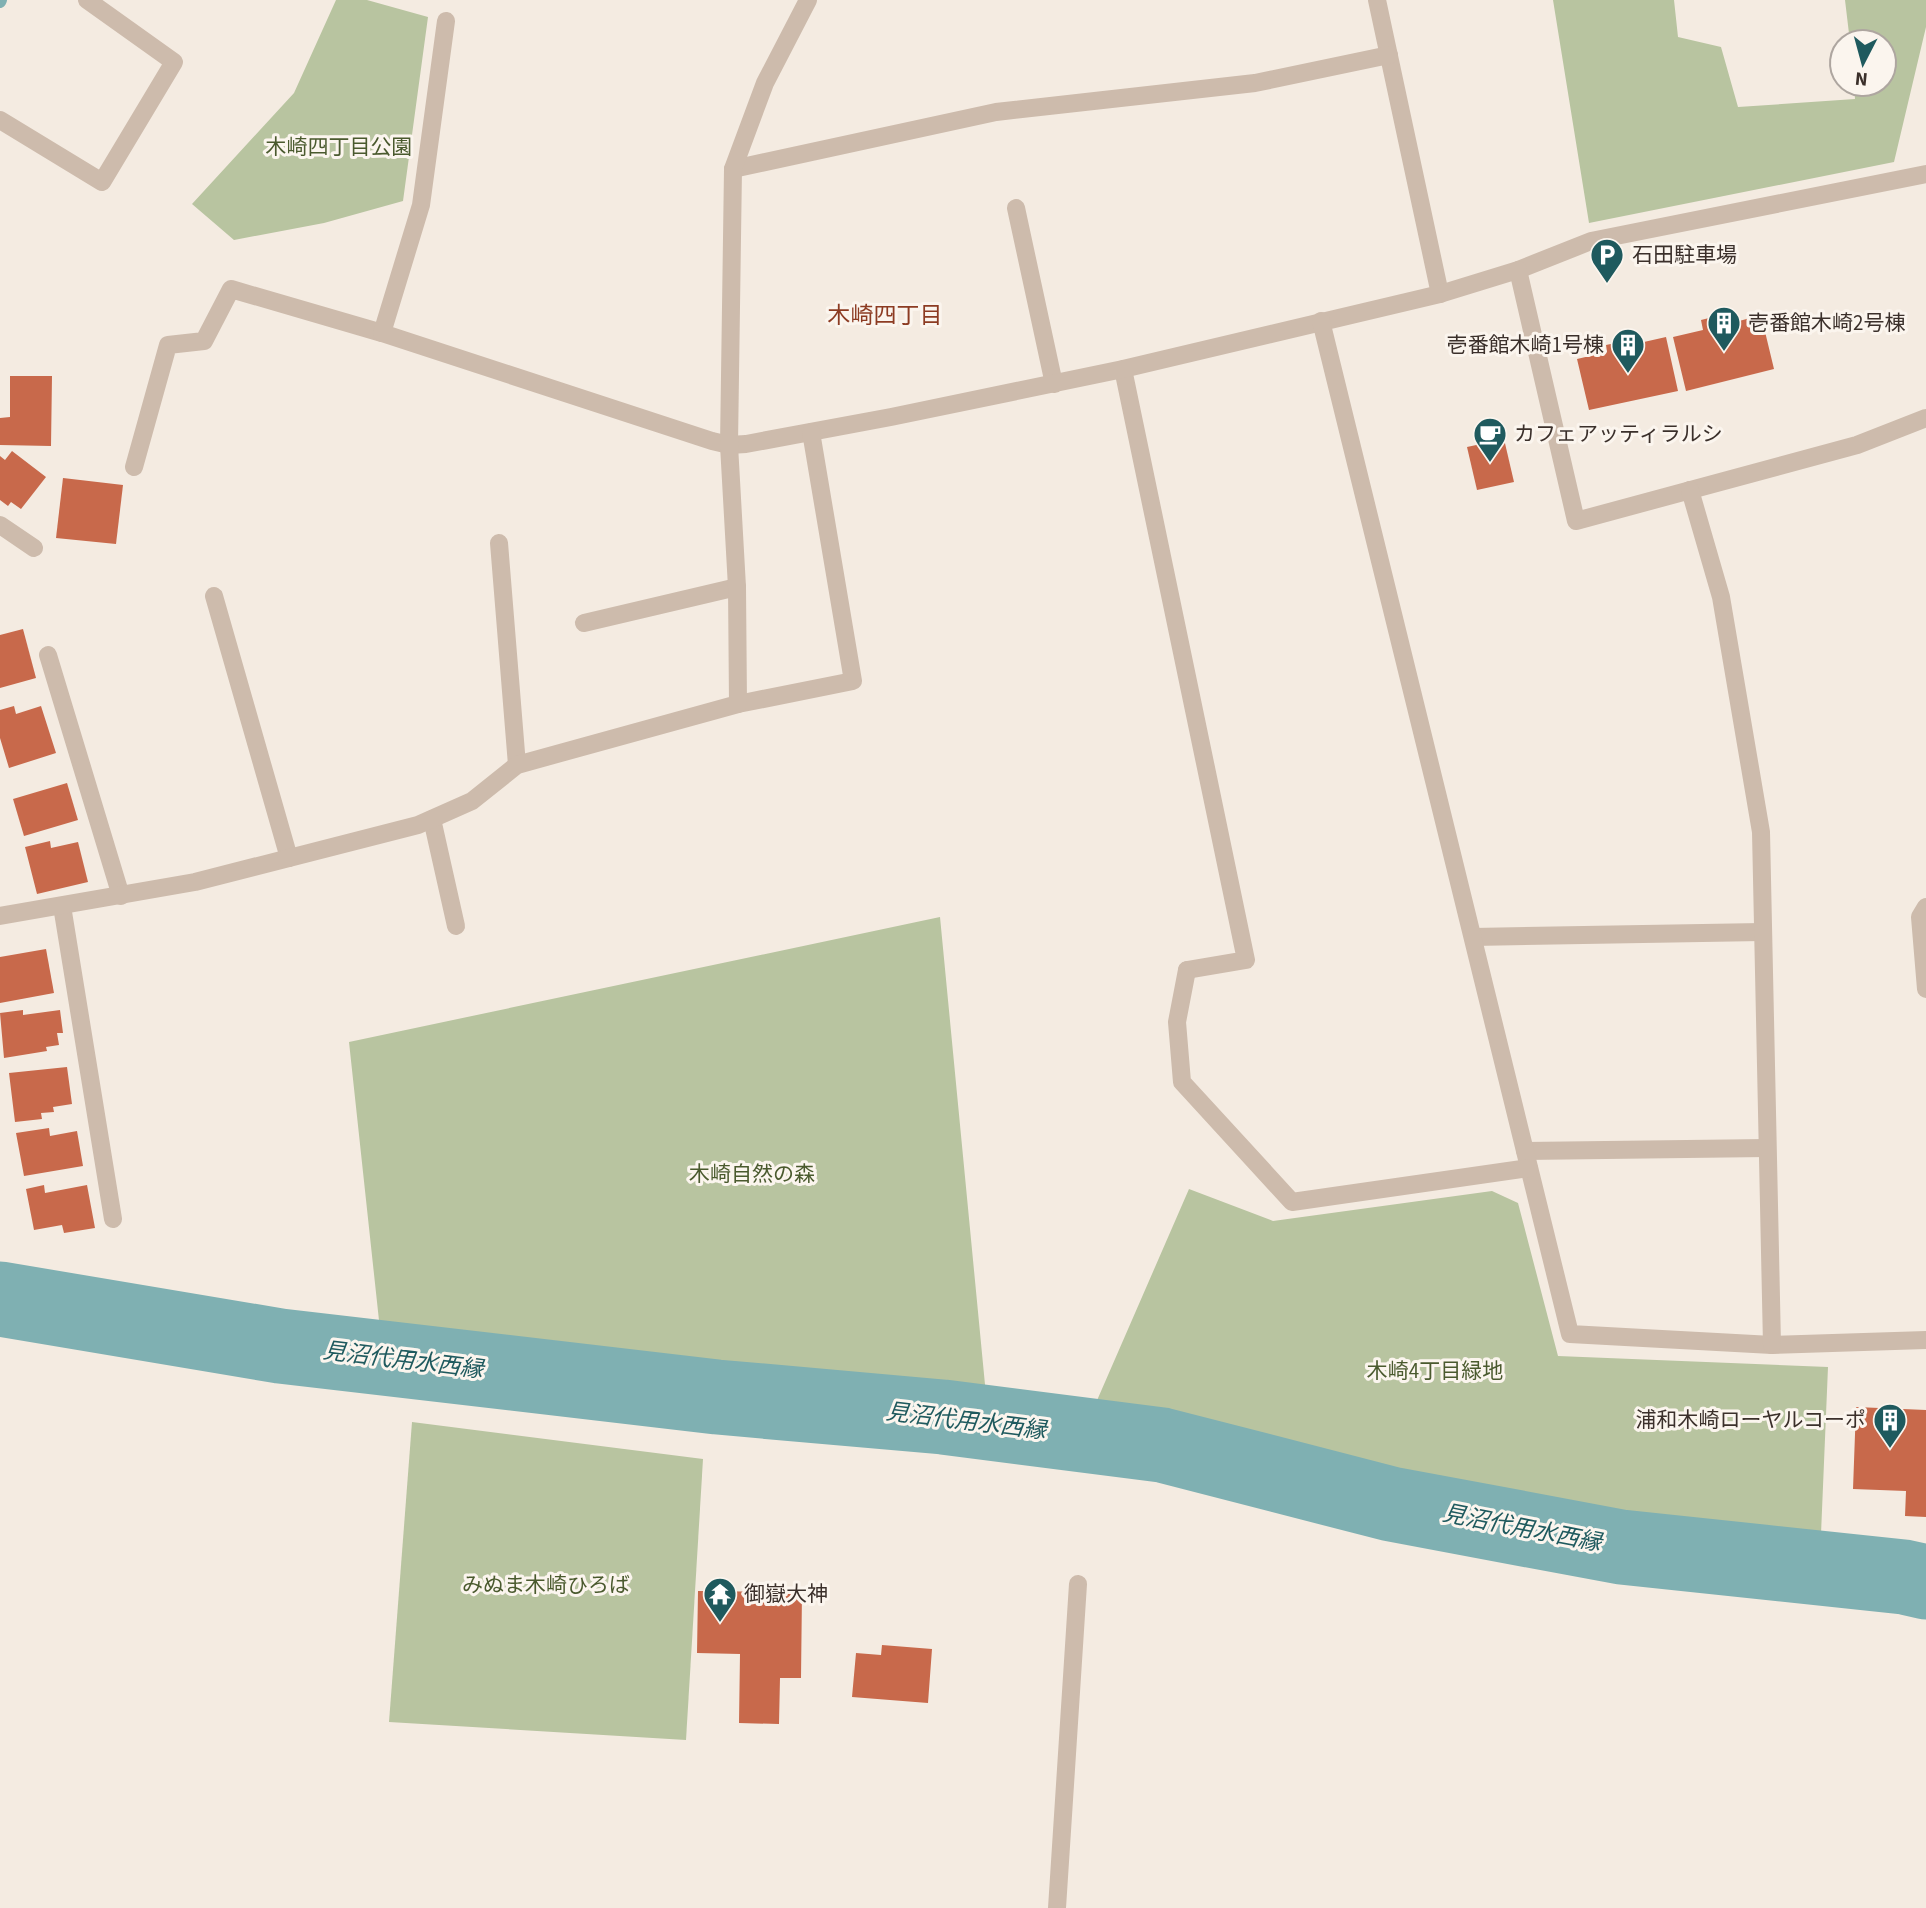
<svg xmlns="http://www.w3.org/2000/svg" width="1926" height="1908" font-family="'Source Sans 3','Noto Sans JP',sans-serif">
	<style>
		.green { fill: #b8c4a0 }
		.lines { fill: none; stroke-linecap: round; stroke-linejoin: round }
		.stream { stroke: #7fb0b2; stroke-width: 12 }
		.river { stroke: #7fb0b2; stroke-width: 75 }
		.building { fill: #c8694b }
		.lane { stroke: #cdbbac; stroke-width: 18 }
		.street { stroke: #cdbbac; stroke-width: 18 }
		.labels { text-anchor: middle; dominant-baseline: central; stroke-width: 6; stroke-linejoin: round; paint-order: stroke }
		.park-label { font-size: 21px; fill: #4a5a2e; stroke: #fbf5ee }
		.poi-label { font-size: 21px; fill: #3b302b; stroke: #fbf5ee; text-anchor: start }
		.neighbourhood-label { font-size: 23px; fill: #8c3b22; stroke: #fbf5ee }
		.water-label { font-size: 23px; font-style: italic; fill: #1f5a5e; stroke: #fbf5ee }
	</style>
	<rect width="100%" height="100%" fill="#f4ebe1"/>
	<g class="green">
		<path d="M336 0H367L428 17 403 201 324 223 234 240 192 204 294 93Z"/>
		<path d="M1553 0H1674L1678 37 1721 47 1738 107 1855 99 1854 84H1884V42H1850L1845 0H1926V27L1894 162 1589 223Z"/>
		<path d="M940 917 986 1395 1095 1405 1189 1189 1273 1221 1492 1191 1518 1203 1558 1356 1828 1367 1820 1558 1503 1516 1139 1427 663 1378 381 1339 349 1042Z"/>
		<path d="M412 1422 703 1459 686 1740 389 1722Z"/>
	</g>
	<g class="lines">
		<path class="stream" d="M0 2 1 0"/>
		<path class="river" d="M0 1299 280 1346 717 1397 943 1417 1162 1445 1391 1504 1621 1547 1904 1577 1926 1582"/>
	</g>
	<g class="building">
		<path d="M1729 313 1732 323 1761 315 1774 369 1686 391 1673 337 1703 330 1701 320Z"/>
		<path d="M1666 337 1678 391 1589 410 1577 359 1607 352 1606 345 1634 339 1635 344Z"/>
		<path d="M10 376H52L51 446 0 445V418L10 417Z"/>
		<path d="M1504 439 1514 482 1477 490 1467 447Z"/>
		<path d="M12 451 46 477 21 509 11 502 8 506 0 500V456L5 460Z"/>
		<path d="M63 478 123 485 116 544 56 538Z"/>
		<path d="M23 629 36 678 0 688V635Z"/>
		<path d="M14 706 16 714 41 706 56 753 9 768 0 738V710Z"/>
		<path d="M67 783 78 820 24 836 13 799Z"/>
		<path d="M50 841 51 848 78 842 88 882 37 894 25 847Z"/>
		<path d="M46 949 54 993 0 1003V957Z"/>
		<path d="M23 1010V1015L60 1010 63 1033H57L59 1045 46 1047 47 1051 4 1058 0 1013Z"/>
		<path d="M67 1067 72 1104 53 1107 54 1112 41 1113 42 1119 15 1122 9 1073Z"/>
		<path d="M49 1128 50 1136 77 1131 83 1166 24 1176 16 1133Z"/>
		<path d="M44 1185 45 1193 87 1185 95 1228 64 1233 62 1225 34 1230 26 1189Z"/>
		<path d="M1856 1407 1926 1410V1517L1905 1516 1906 1491 1853 1489Z"/>
		<path d="M698 1591 802 1592 801 1678H780L779 1724 739 1723 740 1654 697 1653Z"/>
		<path d="M882 1645 932 1649 928 1703 852 1697 856 1653 881 1655Z"/>
	</g>
	<g class="lines">
		<g class="lane">
			<path d="M1016 208 1054 384"/>
			<path d="M1123 369 1246 960 1187 970"/>
			<path d="M134 467 168 345 204 341 231 289 382 333"/>
			<path d="M499 543 517 765"/>
			<path d="M214 596 289 858"/>
			<path d="M584 623 737 587"/>
			<path d="M48 655 121 896"/>
			<path d="M1926 907 1920 917 1926 989"/>
			<path d="M1473 937 1762 932"/>
			<path d="M1525 1151 1767 1148"/>
		</g>
		<g class="street">
			<path d="M1377 0 1440 294"/>
			<path d="M446 21 421 205 382 333 712 441 729 445 746 444 891 417 1123 369 1440 294 1518 270 1591 241 1926 174"/>
			<path d="M0 120 102 182 174 62 87 0"/>
			<path d="M733 169 996 112 1255 83 1389 55"/>
			<path d="M1518 270 1576 521 1857 445 1926 418"/>
			<path d="M1321 321 1570 1334 1772 1345 1926 1340"/>
			<path d="M1690 490 1721 597 1761 832 1772 1345"/>
			<path d="M0 525 34 548"/>
			<path d="M738 704 853 681 811 432"/>
			<path d="M432 819 456 926"/>
			<path d="M62 906 113 1219"/>
			<path d="M0 916 195 882 418 825 472 801 517 765 738 704 737 587 729 445 733 169 765 83 808 0"/>
			<path d="M1187 970 1177 1022 1182 1082 1292 1202 1529 1168"/>
			<path d="M1057 1908 1078 1584"/>
		</g>
	</g>
	<defs>
		<symbol id="parking-pin" viewBox="-11 -11 22 30"><path d="M0 17L-7.5 6A9.5 9.5 0 1 1 7.5 6Z" fill="#1f5a5e" stroke="#fbf5ee"/><path d="M-3.5-5.5H1a3.5 3.5 0 0 1 0 7H-1V5.5H-3.5ZM-1-3.4V-.6H.8a1.4 1.4 0 0 0 0-2.8Z" fill="#fff"/></symbol>
		<symbol id="building-pin" viewBox="-11 -11 22 30"><path d="M0 17L-7.5 6A9.5 9.5 0 1 1 7.5 6Z" fill="#1f5a5e" stroke="#fbf5ee"/><path d="M-4-6H4V6H1V3H-1V6H-4ZM-2.5-4.3h1.7v1.8h-1.7ZM.8-4.3h1.7v1.8H.8ZM-2.5-1h1.7V.8h-1.7ZM.8-1h1.7V.8H.8Z" fill="#fff"/></symbol>
		<symbol id="cafe-pin" viewBox="-11 -11 22 30"><path d="M0 17L-7.5 6A9.5 9.5 0 1 1 7.5 6Z" fill="#1f5a5e" stroke="#fbf5ee"/><path d="M-5.5-4.5H6V0H3Q3 3.5 0 3.5H-2.5Q-5.5 3.5-5.5 0ZM3-3.2v2h1.7v-2ZM-6 4.5H4V6H-6Z" fill="#fff"/></symbol>
		<symbol id="temple-pin" viewBox="-11 -11 22 30"><path d="M0 17L-7.5 6A9.5 9.5 0 1 1 7.5 6Z" fill="#1f5a5e" stroke="#fbf5ee"/><path d="M0-6L5-2H3V0L6.5 2.5H4V6H1.5V3h-3V6H-4V2.5H-6.5L-3 0V-2H-5Z" fill="#fff"/></symbol>
	</defs>
	<g fill-rule="evenodd">
		<use href="#parking-pin" x="1588" y="236" width="38" height="52"/>
		<use href="#building-pin" x="1705" y="304" width="38" height="52"/>
		<use href="#building-pin" x="1609" y="326" width="38" height="52"/>
		<use href="#cafe-pin" x="1471" y="415" width="38" height="52"/>
		<use href="#building-pin" x="1871" y="1401" width="38" height="52"/>
		<use href="#temple-pin" x="701" y="1575" width="38" height="52"/>
	</g>
	<g class="labels">
		<g class="park-label">
			<text x="339" y="147">木崎四丁目公園</text>
			<text x="752" y="1174">木崎自然の森</text>
			<text x="1435" y="1371">木崎4丁目緑地</text>
			<text x="546" y="1585">みぬま木崎ひろば</text>
		</g>
		<g class="poi-label">
			<text x="1632" y="255">石田駐車場</text>
			<text x="1748" y="323">壱番館木崎2号棟</text>
			<text x="1604" y="345" text-anchor="end">壱番館木崎1号棟</text>
			<text x="1514" y="434">カフェアッティラルシ</text>
			<text x="1866" y="1420" text-anchor="end">浦和木崎ローヤルコーポ</text>
			<text x="744" y="1594">御嶽大神</text>
		</g>
		<g class="neighbourhood-label">
			<text x="885" y="315">木崎四丁目</text>
		</g>
		<g class="water-label">
			<text transform="translate(403 1360) rotate(7)">見沼代用水西縁</text>
			<text transform="translate(966 1421) rotate(7)">見沼代用水西縁</text>
			<text transform="translate(1522 1528) rotate(11)">見沼代用水西縁</text>
		</g>
	</g>
	<g transform="translate(1863 63) rotate(186)"><circle r="33" fill="#fbf5ee" stroke="#aea6a0" stroke-width="2"/>
	<path d="M0-5L12 26L0 18L-12 26Z" fill="#1f5a5e"/>
	<text y="-10" font-size="19" font-weight="bold" text-anchor="middle" fill="#3b302b">N</text>
	</g>
</svg>
